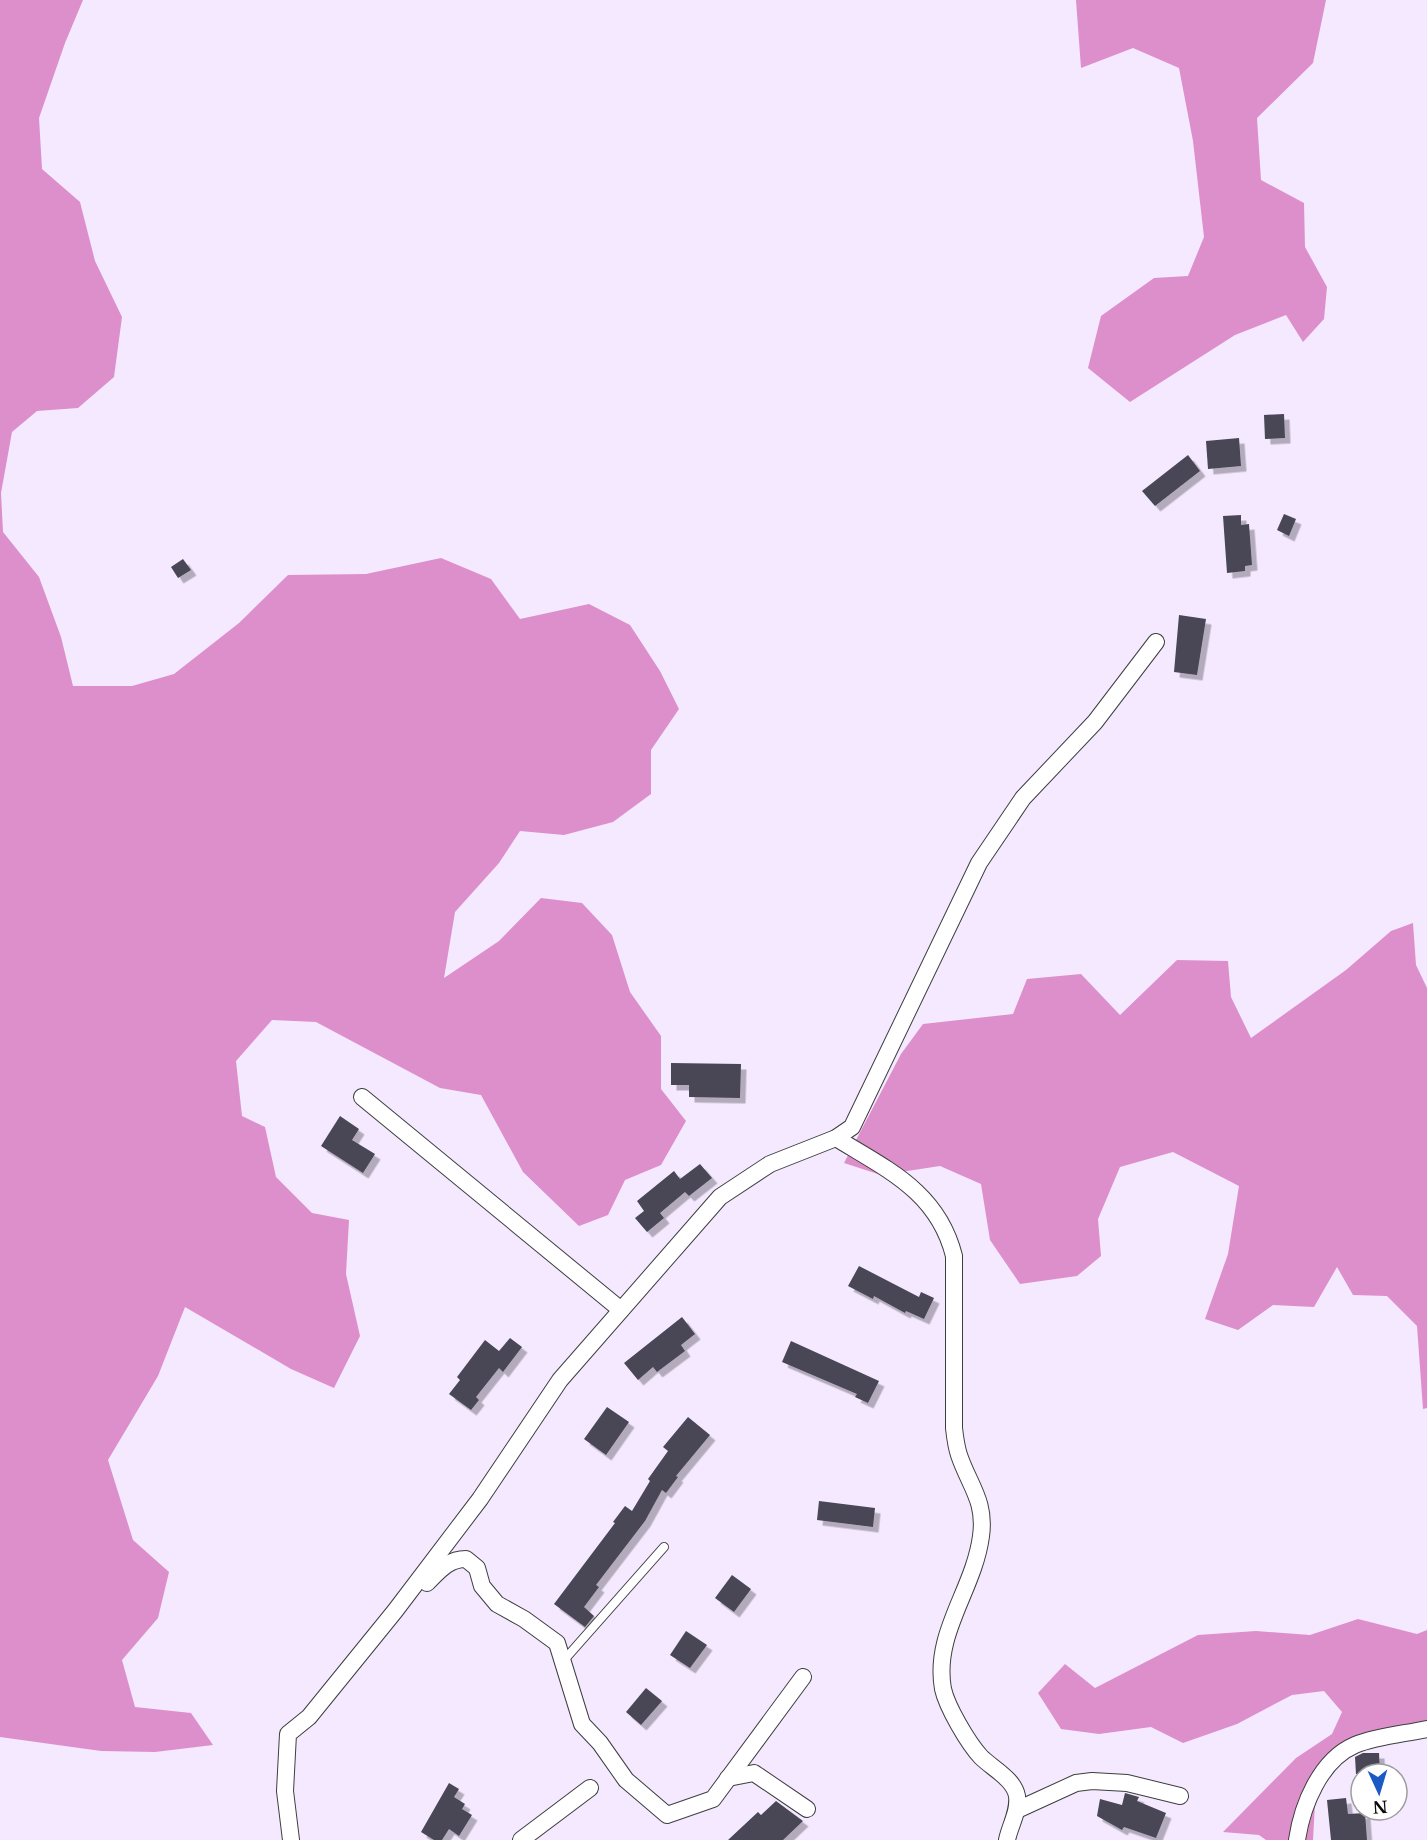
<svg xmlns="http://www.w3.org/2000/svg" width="1427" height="1840" font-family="'Libre Baskerville',serif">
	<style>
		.forest { fill: #dd8fcb }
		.building { fill: #484754; filter: url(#shadow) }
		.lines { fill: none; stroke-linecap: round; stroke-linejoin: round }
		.service-casing { stroke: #3e3e3e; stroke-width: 10 }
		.minor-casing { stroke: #3e3e3e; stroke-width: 18 }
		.service { stroke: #fff; stroke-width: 8 }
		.minor { stroke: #fff; stroke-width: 16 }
	</style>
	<defs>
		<filter id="shadow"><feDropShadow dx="5.5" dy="5.5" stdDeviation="0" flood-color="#0004"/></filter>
	</defs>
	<rect width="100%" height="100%" fill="#f4e9ff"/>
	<g class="forest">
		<path d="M0 0H83L65 43 39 118 42 169 80 202 95 261 122 317 114 377 78 408 37 411 12 432 1 493 3 532 39 577 61 637 73 686H132L174 674 239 623 288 575 366 574 441 558 491 579 520 619 589 604 630 625 660 671 679 709 651 750V794L613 822 564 835 520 831 499 863 455 912 444 978 499 941 541 898 582 903 612 935 630 992 661 1036V1089L686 1121 661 1165 625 1180 608 1215 579 1226 523 1172 481 1095 440 1088 316 1022 272 1020 236 1061 242 1116 265 1127 276 1177 312 1213 349 1220 346 1274 360 1336 334 1388 291 1369 185 1307 158 1376 108 1460 133 1540 169 1572 158 1618 122 1660 135 1707 191 1713 213 1745 155 1752 101 1751 0 1737Z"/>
		<path d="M1076 0H1326L1313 63 1257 118 1261 180 1304 203 1305 247 1327 287 1324 319 1303 342 1286 315 1235 335 1130 402 1088 368 1101 316 1154 278 1188 276 1204 237 1193 141 1179 68 1133 48 1081 68Z"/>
		<path d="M1413 923 1416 965 1427 988V1408L1423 1409 1417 1326 1387 1296 1353 1295 1337 1267 1314 1307 1273 1305 1238 1330 1205 1319 1228 1254 1239 1186 1173 1152 1120 1167 1098 1219 1101 1256 1077 1276 1020 1284 990 1240 981 1184 940 1166 881 1175 844 1163 901 1054 923 1024 1013 1014 1027 979 1081 974 1120 1015 1177 960 1228 961 1231 997 1251 1038 1346 970 1391 931Z"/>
		<path d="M1358 1619 1417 1634 1427 1630V1733L1381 1741 1348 1757 1316 1784 1313 1840H1266L1259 1835 1223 1832 1296 1758 1332 1734 1342 1712 1324 1691 1292 1695 1237 1724 1183 1743 1151 1727 1099 1734 1061 1729 1038 1693 1065 1664 1095 1688 1198 1635 1256 1631 1310 1635Z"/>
	</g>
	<g class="building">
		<path d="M1284 414 1285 438 1265 439 1264 415Z"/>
		<path d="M1239 438 1241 466 1208 469 1206 441Z"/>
		<path d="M1188 455 1200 471 1155 506 1142 491Z"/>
		<path d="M1284 514 1296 519 1289 536 1277 530Z"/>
		<path d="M1241 515V525L1249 524 1252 565 1245 566V571L1227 573 1223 516Z"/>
		<path d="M183 559 191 570 178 578 171 567Z"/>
		<path d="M1179 615 1206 619 1197 675 1174 672Z"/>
		<path d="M671 1063 741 1064 740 1098 689 1097V1085H671Z"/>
		<path d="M340 1116 359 1129 352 1140 375 1154 363 1173 321 1146Z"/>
		<path d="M700 1164 712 1178 689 1196 685 1192 660 1213 664 1218 647 1232 635 1218 644 1211 637 1201 674 1171 680 1179Z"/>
		<path d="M859 1266 919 1297 921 1292 934 1298 924 1319 906 1311 905 1313 874 1296 873 1299 848 1286Z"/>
		<path d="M682 1317 695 1334 681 1345 685 1351 657 1372 653 1367 638 1380 624 1363Z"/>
		<path d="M510 1338 522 1347 503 1372 499 1368 476 1397 479 1400 471 1410 449 1394 460 1380 457 1377 485 1340 499 1351Z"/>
		<path d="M791 1341 879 1381 868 1403 855 1397 857 1394 782 1362Z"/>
		<path d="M607 1407 629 1422 606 1455 584 1439Z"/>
		<path d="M688 1417 710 1435 676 1476 678 1477 666 1493 662 1490 645 1521 596 1585 599 1587 584 1607 594 1616 585 1627 554 1604 615 1523 613 1522 625 1506 632 1511 650 1481 648 1479 668 1451 663 1447Z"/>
		<path d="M819 1501 875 1508 873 1527 817 1520Z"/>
		<path d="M732 1575 751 1589 734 1612 715 1598Z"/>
		<path d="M686 1631 707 1645 690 1668 670 1655Z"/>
		<path d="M646 1688 662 1701 641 1725 626 1712Z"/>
		<path d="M1363 1753H1379L1380 1774H1356L1355 1757Z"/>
		<path d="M449 1783 459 1789 454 1797 465 1804 462 1809 472 1815 459 1836 449 1829 442 1840H434L421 1832Z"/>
		<path d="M1125 1793 1139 1797 1137 1801 1166 1813 1156 1838 1124 1827 1122 1830 1097 1816 1100 1799 1122 1805Z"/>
		<path d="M1346 1798 1348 1814 1365 1813 1367 1840H1331L1327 1800Z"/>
		<path d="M776 1801 803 1821 783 1840H728L758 1812 761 1815Z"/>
	</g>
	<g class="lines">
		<defs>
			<path id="service" d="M562 1654 565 1659 664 1547"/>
			<g id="minor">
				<path d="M362 1097 621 1310"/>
				<path d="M836 1138C888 1170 938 1192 954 1256V1428C955 1437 956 1446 959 1455 969 1485 986 1501 981 1536 974 1590 933 1633 943 1689 947 1707 968 1743 981 1757 992 1768 1014 1779 1017 1796 1019 1812 1010 1825 1007 1840"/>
				<path d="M427 1583C439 1571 448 1559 466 1559L477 1568 482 1586 497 1604 524 1619 557 1643 582 1724 600 1743 626 1780 667 1815 713 1799 803 1677"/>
				<path d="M728 1778 754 1773 807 1809"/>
				<path d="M1017 1810 1076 1783 1092 1781 1127 1783 1180 1796"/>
				<path d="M291 1840 285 1791 288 1734 309 1717 395 1611 480 1499 560 1380 720 1197 770 1164 836 1138 852 1127 979 863 1023 798 1095 722 1156 642"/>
				<path d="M521 1840 590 1788"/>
				<path d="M1297 1840C1302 1806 1320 1760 1355 1745 1377 1736 1404 1734 1427 1729"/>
			</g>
		</defs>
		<use href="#service" class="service-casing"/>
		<use href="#minor" class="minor-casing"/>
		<use href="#service" class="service"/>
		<use href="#minor" class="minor"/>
	</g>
	<g transform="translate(1379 1792) rotate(176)"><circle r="28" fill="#ffffff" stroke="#9d9d9d" stroke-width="1.5"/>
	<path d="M0-4.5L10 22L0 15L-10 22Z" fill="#1b59c4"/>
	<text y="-9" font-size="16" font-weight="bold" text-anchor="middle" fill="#0b0b0b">N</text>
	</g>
</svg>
